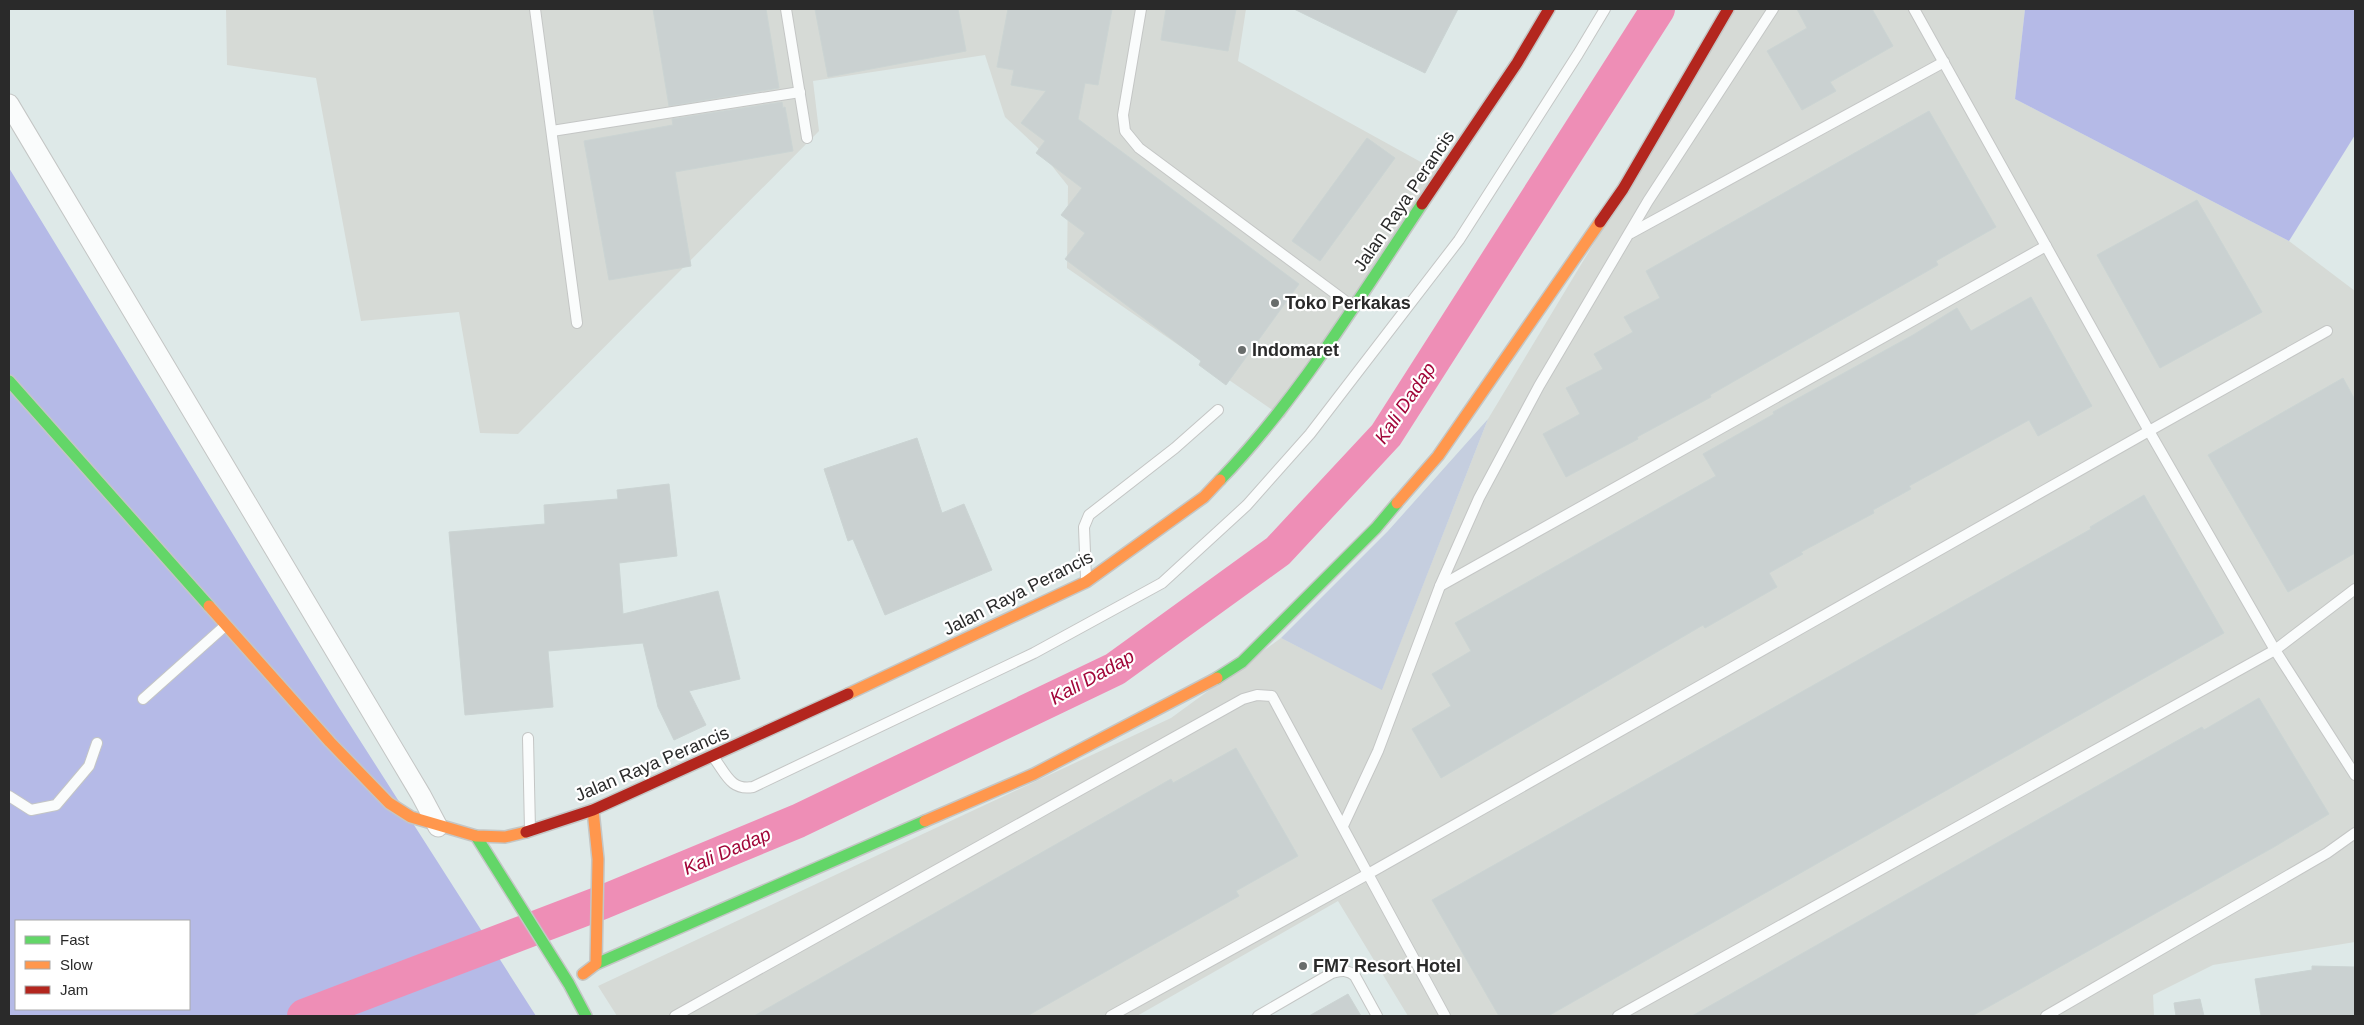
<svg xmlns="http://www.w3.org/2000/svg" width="2364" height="1025" font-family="Arial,sans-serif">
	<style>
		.industrial { fill: #d6dad6 }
		.green { fill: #b5bae7; fill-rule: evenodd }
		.cemetery { fill: #c5cedf }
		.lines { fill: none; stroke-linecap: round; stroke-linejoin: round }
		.river { stroke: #ee8eb6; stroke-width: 34 }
		.building { fill: #cad1d1; stroke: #cbd4d3 }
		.lane-casing { stroke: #c4c6c5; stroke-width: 12 }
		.street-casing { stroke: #c4c6c5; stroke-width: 21 }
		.fast-casing { stroke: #c4c6c5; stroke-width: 14 }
		.slow-casing { stroke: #c4c6c5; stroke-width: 14 }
		.jam-casing { stroke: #c4c6c5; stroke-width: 14 }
		.lane { stroke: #fafcfc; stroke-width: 10 }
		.street { stroke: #fafcfc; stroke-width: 19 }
		.fast { stroke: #63d668; stroke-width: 11 }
		.slow { stroke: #ff974d; stroke-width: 11 }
		.jam { stroke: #b3261e; stroke-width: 11 }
		.poi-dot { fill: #696d6c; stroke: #fff; stroke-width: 2 }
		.labels { text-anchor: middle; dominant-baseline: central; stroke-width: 4.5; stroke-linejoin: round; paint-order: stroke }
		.street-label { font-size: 18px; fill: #2a2a2a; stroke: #fff }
		.poi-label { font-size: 18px; font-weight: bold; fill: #2a2a2a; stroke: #fff; text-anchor: start }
		.water-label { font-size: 19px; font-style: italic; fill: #a10639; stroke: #fff }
	</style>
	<rect width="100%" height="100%" fill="#dee9e8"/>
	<g class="industrial">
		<path d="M226 9H1246L1238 61 1448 177 1284 418 1067 268 1068 186 1037 147 1005 117 985 55 813 81 819 131 518 434 480 433 459 312 361 321 316 78 227 65Z"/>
		<path d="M1735 9H2025L2015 99 2289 241 2355 291V942L2213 965 2153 995 2154 1016H1408L1338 901 1137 1016H617L598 986 1171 718 1281 638 1382 689 1488 419Z"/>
	</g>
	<g class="green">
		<path d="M2025 9H2355V135L2289 241 2015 99Z"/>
		<path d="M9 168 338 706 536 1016H9ZM16 921H189V1009H16Z"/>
	</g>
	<path class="cemetery" d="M1488 419 1382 690 1281 638 1388 531Z"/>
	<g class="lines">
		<path class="river" d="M304 1016 603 902 798 821 1115 669 1278 551 1386 435 1658 9"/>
	</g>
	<g class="building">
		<path d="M653 9H766L779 88 669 106Z"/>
		<path d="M815 9H958L966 51 828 77Z"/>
		<path d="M1008 9H1112L1098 85 1085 83 1078 119 1299 284 1226 385 1199 365 1201 361 1065 259 1085 233 1061 215 1082 188 1036 153 1045 141 1021 123 1046 91 1011 85 1014 70 997 67Z"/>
		<path d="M1166 9H1236L1228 51 1161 40Z"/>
		<path d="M1294 9H1458L1425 73Z"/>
		<path d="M1797 9H1872L1893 46 1830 82 1836 91 1802 110 1767 51 1807 28Z"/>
		<path d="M782 102 783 108 785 107 793 151 675 172 691 266 609 280 584 141 673 125 672 119Z"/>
		<path d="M1929 111 1996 227 1936 261 1938 265 1750 372 1710 395 1711 397 1637 437 1638 439 1566 477 1543 434 1580 414 1566 388 1603 369 1594 354 1633 332 1624 317 1660 298 1646 271Z"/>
		<path d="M1367 138 1395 158 1320 261 1292 241Z"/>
		<path d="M2197 200 2262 312 2160 368 2097 255Z"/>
		<path d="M2031 297 2092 406 2038 436 2029 420 1909 486 1911 489 1873 510 1874 513 1801 552 1803 554 1769 573 1777 587 1705 628 1703 625 1441 778 1412 729 1451 706 1432 674 1471 651 1455 623 1716 476 1703 454 1774 414 1773 412 1913 335 1957 308 1971 331Z"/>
		<path d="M2343 378 2355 400V553L2288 592 2208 455Z"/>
		<path d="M917 438 942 513 964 504 992 570 885 615 853 539 848 541 824 469Z"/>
		<path d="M669 484 677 556 619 563 623 614 718 591 740 679 689 691 706 725 674 740 658 707 643 643 548 651 553 707 465 715 449 532 545 524 544 505 618 499 617 490Z"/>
		<path d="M2144 495 2224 633 1548 1016H1499L1432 900 2091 529 2090 527Z"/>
		<path d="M2259 698 2329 814 2274 847 1972 1016H1692L2166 747 2202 727 2204 730Z"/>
		<path d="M1236 748 1298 856 1236 891 1239 896 1027 1016H754L1171 779 1173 783Z"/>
		<path d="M2312 966 2355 967V1016H2261L2255 979 2312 970Z"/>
		<path d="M1348 994 1361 1016H1309Z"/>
		<path d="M2200 999 2204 1016H2176L2174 1003Z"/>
	</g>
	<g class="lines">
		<defs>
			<g id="lane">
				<path d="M535 9 577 323"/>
				<path d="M786 9 807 138"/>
				<path d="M1141 9 1123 115 1125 131 1139 148 1352 306"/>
				<path d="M1914 9 2149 431 2327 331"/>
				<path d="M552 131 800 92"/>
				<path d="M1631 233 1944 62"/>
				<path d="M1086 579 1084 527 1089 515 1175 448 1218 410"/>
				<path d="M1440 586 2046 246"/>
				<path d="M143 699 226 625"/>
				<path d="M528 738 530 830"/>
				<path d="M714 758C726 774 731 791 753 787L1034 653 1162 583 1247 505 1310 434 1459 240 1578 54 1605 9"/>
				<path d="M9 796 31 810 56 805 89 766 97 743"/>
				<path d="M1343 826 1378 751 1440 586 1479 498 1539 386 1648 201 1773 9"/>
				<path d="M675 1016 1243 699 1257 695 1272 696 1368 874 1111 1016"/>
				<path d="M1258 1016 1332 973C1341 971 1348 969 1355 976L1377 1016"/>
				<path d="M1445 1016 1368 874 2149 431 2275 650 2355 775"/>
				<path d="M1618 1016 2275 650 2355 589"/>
				<path d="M2046 1016 2327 853 2355 833"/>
			</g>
			<path id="street" d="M9 104 421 795 438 827"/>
			<g id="fast">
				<path d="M9 381 209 606"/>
				<path d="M1220 480C1299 398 1359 298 1422 204"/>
				<path d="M1217 678 1242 662 1376 528 1397 503"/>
				<path d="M476 836 569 984 586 1016"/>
				<path d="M596 964 925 821"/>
			</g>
			<g id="slow">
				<path d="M1397 503 1438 456 1600 222"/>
				<path d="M209 606 330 742 389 803 411 817 476 836 505 837 526 832"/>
				<path d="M848 694 1086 582 1204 497 1220 480"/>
				<path d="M925 821 1034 774 1217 678"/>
				<path d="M583 974 596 964 598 859 593 810"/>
			</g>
			<g id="jam">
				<path d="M1422 204 1517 63 1549 9"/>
				<path d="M1600 222 1623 189 1728 9"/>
				<path d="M526 832 593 810 848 694"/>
			</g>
		</defs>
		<use href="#lane" class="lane-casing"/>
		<use href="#street" class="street-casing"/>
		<use href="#fast" class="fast-casing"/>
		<use href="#slow" class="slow-casing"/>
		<use href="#jam" class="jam-casing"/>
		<use href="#lane" class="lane"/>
		<use href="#street" class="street"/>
		<use href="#fast" class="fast"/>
		<use href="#slow" class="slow"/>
		<use href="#jam" class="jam"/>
	</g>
	<g class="poi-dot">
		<circle cx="1275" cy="303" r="5"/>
		<circle cx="1242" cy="350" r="5"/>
		<circle cx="1303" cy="966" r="5"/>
	</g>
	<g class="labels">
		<g class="street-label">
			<text transform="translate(1404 201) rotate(-56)">Jalan Raya Perancis</text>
			<text transform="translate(1018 593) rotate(-27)">Jalan Raya Perancis</text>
			<text transform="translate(652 764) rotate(-23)">Jalan Raya Perancis</text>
		</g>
		<g class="poi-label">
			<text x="1285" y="303">Toko Perkakas</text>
			<text x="1252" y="350">Indomaret</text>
			<text x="1313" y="966">FM7 Resort Hotel</text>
		</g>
		<g class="water-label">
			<text transform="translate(1405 403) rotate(-56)">Kali Dadap</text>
			<text transform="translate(1092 677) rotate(-29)">Kali Dadap</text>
			<text transform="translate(727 851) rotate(-23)">Kali Dadap</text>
		</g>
	</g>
	<rect width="2364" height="1025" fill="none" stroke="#2a2a2a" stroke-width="20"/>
	<rect x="15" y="920" width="175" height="90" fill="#ffffff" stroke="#aaaaaa"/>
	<rect x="25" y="936" width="25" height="8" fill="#63d668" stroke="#aaaaaa"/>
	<text x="60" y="945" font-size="15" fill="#2a2a2a">Fast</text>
	<rect x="25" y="961" width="25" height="8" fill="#ff974d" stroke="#aaaaaa"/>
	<text x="60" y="970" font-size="15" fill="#2a2a2a">Slow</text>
	<rect x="25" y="986" width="25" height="8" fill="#b3261e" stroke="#aaaaaa"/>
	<text x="60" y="995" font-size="15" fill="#2a2a2a">Jam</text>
</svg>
